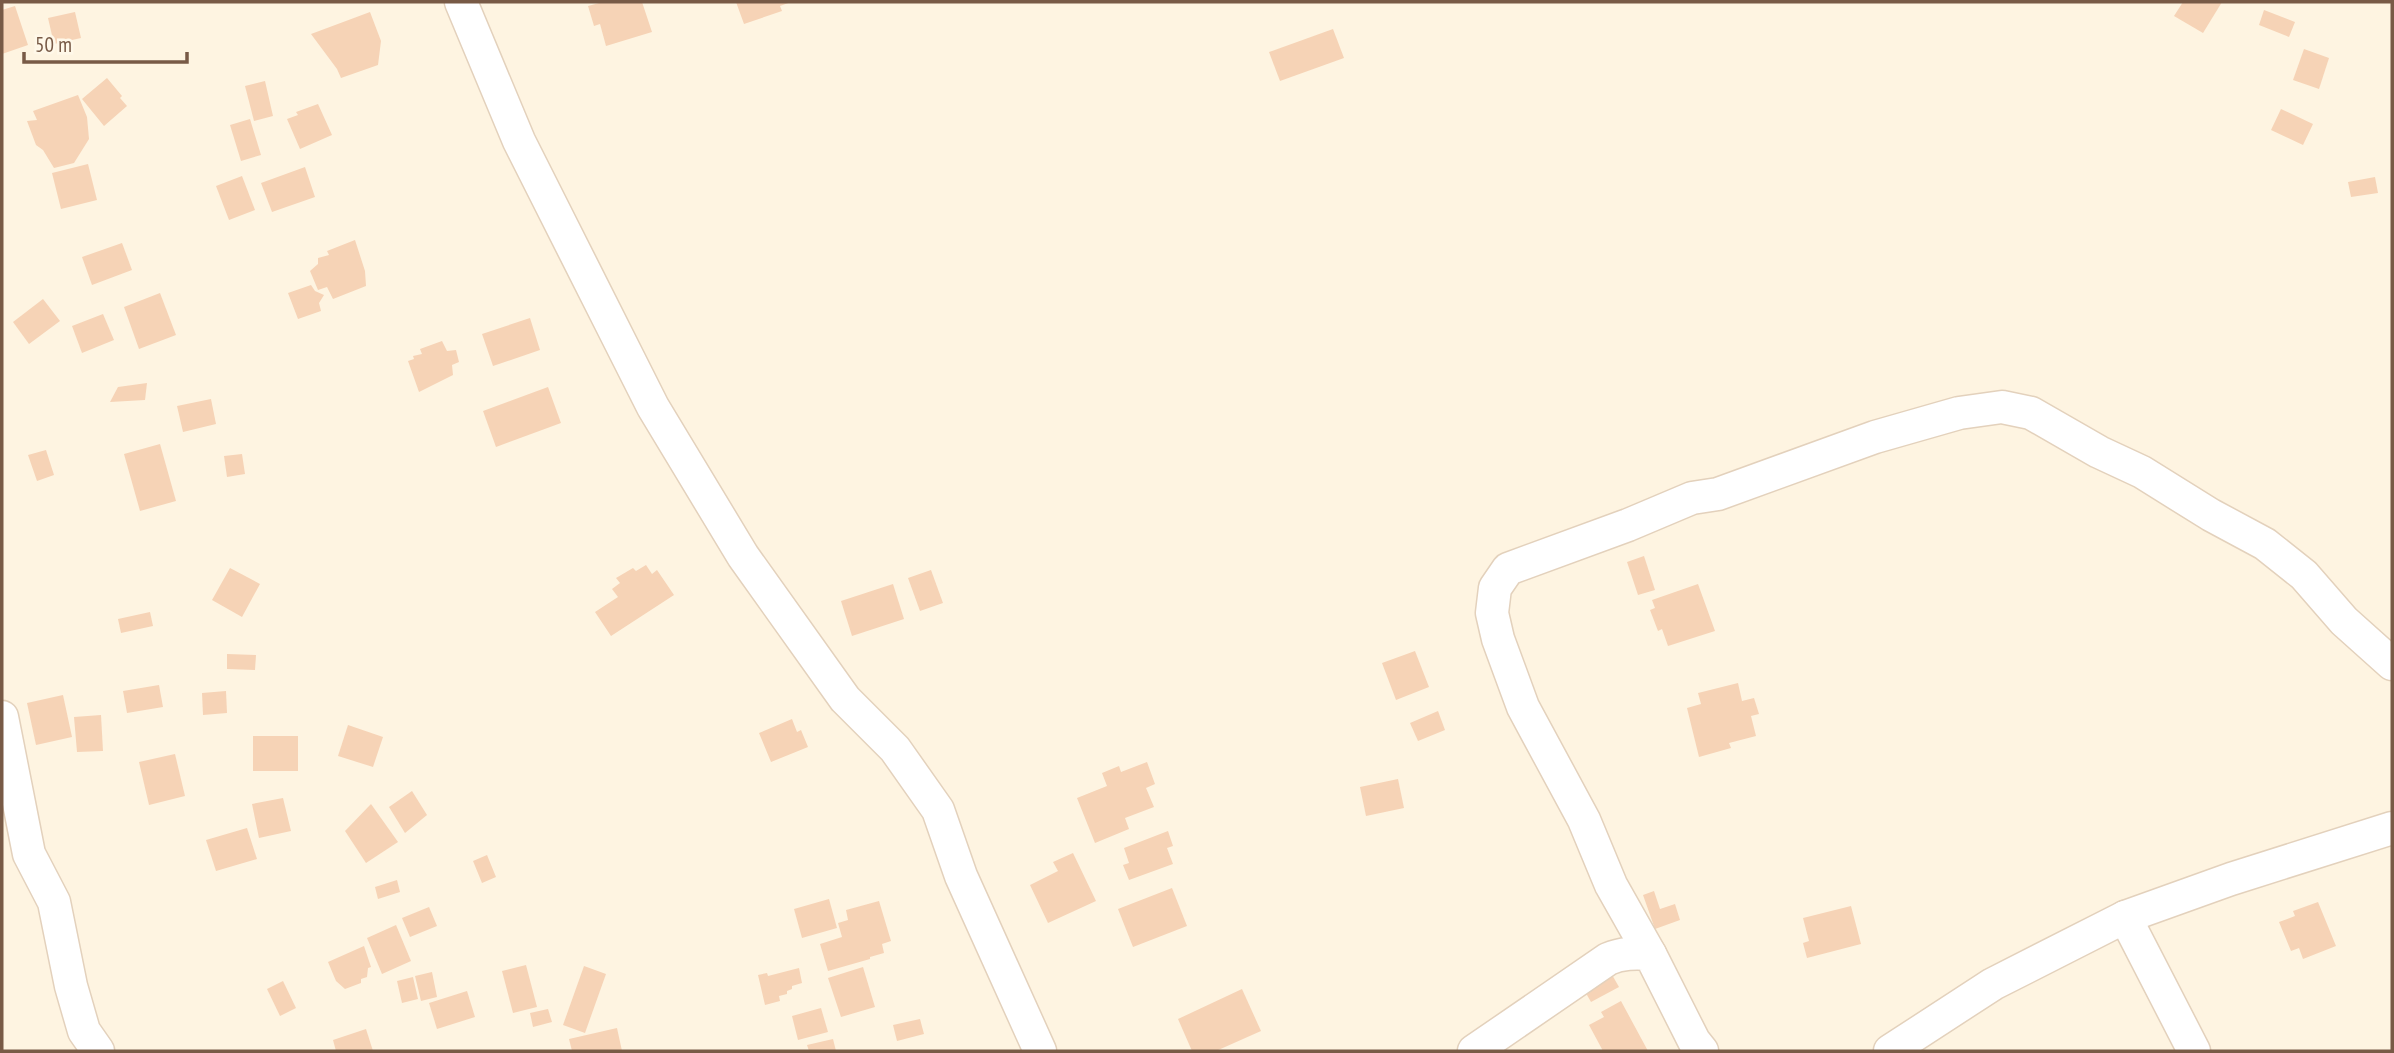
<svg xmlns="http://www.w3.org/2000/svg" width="2394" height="1053" font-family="'PT Sans Narrow',sans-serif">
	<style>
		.building { fill: #f6d3b6 }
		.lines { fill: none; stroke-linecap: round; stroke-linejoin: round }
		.minor-casing { stroke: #e3d1bc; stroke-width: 35 }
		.minor { stroke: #fff; stroke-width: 32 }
	</style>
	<rect width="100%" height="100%" fill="#fef4e1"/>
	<g class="building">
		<path d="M603 2H642L652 32 606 46 600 24 594 26 588 6Z"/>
		<path d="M736 2H791L780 6 782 11 744 24Z"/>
		<path d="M2183 2H2222L2203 33 2174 16Z"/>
		<path d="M15 6 28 45 2 54V10Z"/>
		<path d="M2264 10 2295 22 2289 37 2259 25Z"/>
		<path d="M75 12 81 38 54 44 48 18Z"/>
		<path d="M370 12 381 41 378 65 341 78 337 69 311 34Z"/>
		<path d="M1333 29 1344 58 1280 81 1269 52Z"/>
		<path d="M2304 49 2329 58 2319 89 2293 80Z"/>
		<path d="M107 78 122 96 120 98 127 106 104 126 82 99Z"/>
		<path d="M265 81 273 116 254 121 245 86Z"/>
		<path d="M78 95 87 117 89 139 74 163 54 168 43 150 36 145 27 121 37 120 33 111Z"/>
		<path d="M318 104 332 135 300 149 287 119 298 115 296 112Z"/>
		<path d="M2281 109 2313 124 2303 145 2271 130Z"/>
		<path d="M250 119 261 155 241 161 230 125Z"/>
		<path d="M88 164 97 200 61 209 52 173Z"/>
		<path d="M305 167 315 197 272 212 261 183Z"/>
		<path d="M242 176 255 210 229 220 216 186Z"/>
		<path d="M2375 177 2378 193 2351 197 2348 182Z"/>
		<path d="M355 240 365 271 366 286 333 299 327 287 318 290 310 271 318 264V258L329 255 327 251Z"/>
		<path d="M122 243 132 270 92 285 82 257Z"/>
		<path d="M311 285 315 291 324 295 319 303 321 311 298 319 288 293Z"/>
		<path d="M160 293 176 335 139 349 124 307Z"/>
		<path d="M43 299 60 321 29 344 13 322Z"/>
		<path d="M103 314 114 340 82 353 72 326Z"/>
		<path d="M530 318 540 350 493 366 482 334Z"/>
		<path d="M442 341 447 351 456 350 459 362 452 365 453 375 419 392 408 361 414 359 413 356 422 354 420 349Z"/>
		<path d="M147 383 145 400 110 402 118 387Z"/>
		<path d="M548 387 561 423 496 447 483 411Z"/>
		<path d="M211 399 216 424 183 432 177 406Z"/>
		<path d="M160 444 176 501 140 511 124 454Z"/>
		<path d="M46 450 54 475 37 481 28 455Z"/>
		<path d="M242 454 245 474 227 477 224 456Z"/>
		<path d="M1644 556 1655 590 1638 595 1627 562Z"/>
		<path d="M646 565 652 574 657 570 674 595 611 636 595 612 618 597 612 589 620 583 616 578 633 568 636 571Z"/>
		<path d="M230 568 260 584 242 617 212 600Z"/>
		<path d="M931 570 943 603 920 611 908 578Z"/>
		<path d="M893 584 904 619 852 636 841 601Z"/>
		<path d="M1698 584 1715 631 1668 646 1662 629 1658 631 1650 610 1655 608 1652 600Z"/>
		<path d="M150 612 153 626 121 633 118 619Z"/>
		<path d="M1415 651 1429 687 1396 700 1382 663Z"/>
		<path d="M227 654 256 655 255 670 227 669Z"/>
		<path d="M1738 683 1742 701 1754 698 1759 714 1751 716 1756 736 1729 743 1731 748 1699 757 1687 708 1701 704 1698 693Z"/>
		<path d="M159 685 163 707 127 713 123 691Z"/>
		<path d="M226 691 227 713 203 715 202 693Z"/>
		<path d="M63 695 72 737 36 745 27 703Z"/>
		<path d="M1438 711 1445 730 1418 741 1410 723Z"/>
		<path d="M101 715 103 751 77 752 74 717Z"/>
		<path d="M792 719 797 732 801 730 808 747 771 762 759 733Z"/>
		<path d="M348 725 383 737 373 767 338 756Z"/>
		<rect x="253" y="736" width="45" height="35"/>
		<path d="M175 754 185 796 149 805 139 762Z"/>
		<path d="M1147 762 1155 784 1146 788 1154 807 1125 818 1129 829 1095 843 1077 798 1107 786 1102 773 1119 766 1121 772Z"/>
		<path d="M1398 779 1404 808 1366 816 1360 787Z"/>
		<path d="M412 791 427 815 405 833 389 807Z"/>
		<path d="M283 798 291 831 259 838 252 804Z"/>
		<path d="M371 804 398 842 366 863 345 831Z"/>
		<path d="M247 828 257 859 216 871 206 840Z"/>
		<path d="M1168 831 1173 846 1167 848 1173 864 1129 880 1123 865 1129 863 1124 848Z"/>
		<path d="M1073 853 1096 901 1048 923 1030 885 1058 871 1053 862Z"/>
		<path d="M487 855 496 877 482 883 473 861Z"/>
		<path d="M397 880 400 892 378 899 375 887Z"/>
		<path d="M1172 888 1187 926 1133 947 1118 909Z"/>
		<path d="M1654 891 1660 909 1675 904 1680 920 1655 929 1643 895Z"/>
		<path d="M829 899 837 928 802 938 794 909Z"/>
		<path d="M879 901 891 941 882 944 884 953 870 957V959L828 971 820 944 842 937 838 923 848 920 846 910Z"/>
		<path d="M2318 902 2336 946 2303 959 2299 948 2291 951 2279 922 2295 916 2293 911Z"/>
		<path d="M1851 906 1861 944 1807 958 1803 943 1809 941 1803 918Z"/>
		<path d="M429 907 437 926 410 937 402 918Z"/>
		<path d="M396 925 411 961 382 974 367 938Z"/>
		<path d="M364 946 371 967 368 968 367 977 361 979V983L345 989 336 981 328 962Z"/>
		<path d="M526 965 537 1007 513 1013 502 971Z"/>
		<path d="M584 966 606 974 585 1033 563 1025Z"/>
		<path d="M863 967 875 1007 841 1017 828 978Z"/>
		<path d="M799 968 802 983 792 986V989L787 991V994L779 996 780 1001 765 1005 758 975 767 973 768 976Z"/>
		<path d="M432 972 437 997 421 1001 415 976Z"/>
		<path d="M1611 973 1619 987 1591 1002 1583 988Z"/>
		<path d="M413 977 418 999 402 1003 397 981Z"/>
		<path d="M283 981 296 1008 280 1016 267 989Z"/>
		<path d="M1242 989 1261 1031 1216 1051H1192L1178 1019Z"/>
		<path d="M467 991 475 1017 437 1029 429 1003Z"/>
		<path d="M1621 1001 1648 1051H1603L1589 1025 1604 1017 1601 1012Z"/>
		<path d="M821 1008 828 1032 798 1040 792 1016Z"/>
		<path d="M548 1009 552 1022 533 1027 530 1013Z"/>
		<path d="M920 1019 924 1034 897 1041 893 1025Z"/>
		<path d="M617 1028 622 1051H572L569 1039Z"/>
		<path d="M366 1029 373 1051H336L333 1040Z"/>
		<path d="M833 1039 836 1051H809L807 1045Z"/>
	</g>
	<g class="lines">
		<defs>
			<g id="minor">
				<path d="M461 2 519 141 653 407 743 556 845 699 895 749 938 810 961 876 1040 1051"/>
				<path d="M2 717 29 854 54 902 71 986 84 1031 98 1051"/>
				<path d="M2125 917 2194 1051"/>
				<path d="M1650 954 1611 885 1584 820 1523 707 1498 639 1492 613 1495 588 1508 569 1628 525 1692 498 1718 494 1875 437 1959 413 2002 407 2031 413 2099 452 2142 472 2211 515 2265 544 2304 575 2344 621 2392 664"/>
				<path d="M1474 1051 1608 959C1622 953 1635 953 1650 954L1694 1041 1702 1051"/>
				<path d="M1890 1051 1993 984 2125 917 2231 879 2392 828"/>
			</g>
		</defs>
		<use href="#minor" class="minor-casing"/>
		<use href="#minor" class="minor"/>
	</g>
	<rect width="2394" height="1053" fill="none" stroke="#785a46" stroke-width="7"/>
	<path d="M24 52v10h163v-10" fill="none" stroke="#785a46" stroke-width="3.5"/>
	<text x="35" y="52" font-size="21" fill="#785a46" stroke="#fff8e9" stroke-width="5" paint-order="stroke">50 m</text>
</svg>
